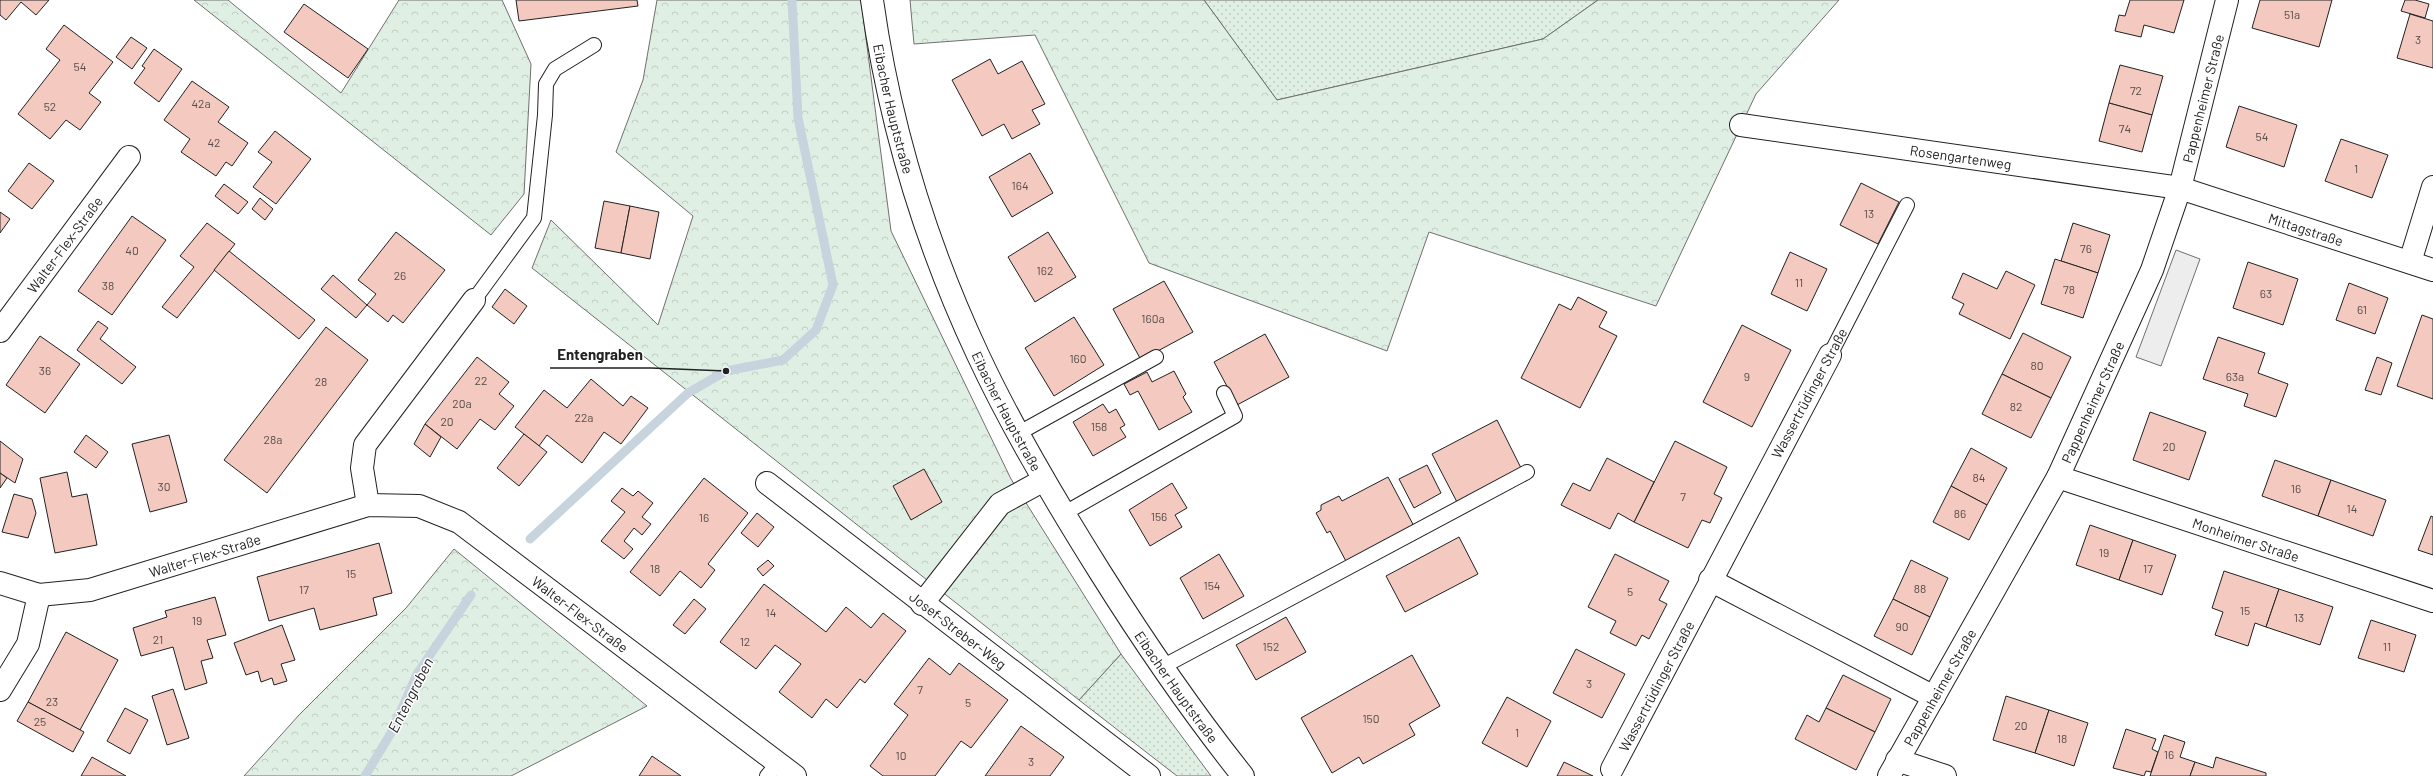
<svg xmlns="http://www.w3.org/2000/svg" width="2433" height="776" font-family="Barlow,sans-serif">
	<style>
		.grass { fill: url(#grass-dots); stroke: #6f6f6f }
		.forest { fill: url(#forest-crowns); stroke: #6f6f6f }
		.parking { fill: #ededed; stroke: #6f6f6f }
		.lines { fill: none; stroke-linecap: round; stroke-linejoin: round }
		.stream { stroke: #c7d3dd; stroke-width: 9 }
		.building { fill: #f3c9c0; stroke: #222 }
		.service-casing { stroke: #222; stroke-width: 16 }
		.minor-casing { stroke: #222; stroke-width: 24 }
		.primary-casing { stroke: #222; stroke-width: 24 }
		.service { stroke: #fff; stroke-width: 14 }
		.minor { stroke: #fff; stroke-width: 22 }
		.primary { stroke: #fff; stroke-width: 22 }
		.labels { text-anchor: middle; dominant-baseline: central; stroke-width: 3; stroke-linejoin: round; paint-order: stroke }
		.number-label { font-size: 12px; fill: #564c4a }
		.street-label { font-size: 14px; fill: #222; stroke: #fff }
		.water-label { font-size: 15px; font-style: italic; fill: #222; stroke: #fff }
		.leader { fill: none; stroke: #222; stroke-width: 1.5 }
		.callout-dot { fill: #222; stroke: #fff; stroke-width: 1.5 }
		.callout-label { font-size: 15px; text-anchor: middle; font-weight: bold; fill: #222; stroke: #fff; stroke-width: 3; stroke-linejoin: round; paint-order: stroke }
	</style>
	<defs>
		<pattern id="grass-dots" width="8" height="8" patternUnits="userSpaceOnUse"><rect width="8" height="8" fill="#e0efe3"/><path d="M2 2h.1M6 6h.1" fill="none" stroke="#c0cdc2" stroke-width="1.8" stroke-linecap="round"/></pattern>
		<pattern id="forest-crowns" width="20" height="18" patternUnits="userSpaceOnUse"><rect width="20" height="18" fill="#e0efe3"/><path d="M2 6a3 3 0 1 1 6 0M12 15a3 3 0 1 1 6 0" fill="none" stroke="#c0cdc2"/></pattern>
	</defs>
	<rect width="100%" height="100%" fill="#fff"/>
	<g class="grass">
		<path d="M1204 0H1598L1543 39 1277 100Z"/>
		<path d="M1121 654 1211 776H1177L1079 700Z"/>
	</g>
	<g class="forest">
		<path d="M194 0H228L341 93 399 0H502L531 64 524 194 491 235Z"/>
		<path d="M657 0H861L891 231 1011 479 1121 654 1079 700 532 268 551 220 658 325 693 216 616 152 643 80Z"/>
		<path d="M910 0H1204L1277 100 1543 39 1598 0H1839L1756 94 1656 306 1429 232 1387 351 1149 263 1035 35 914 44Z"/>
		<path d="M454 549 647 706 511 776H244L299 715 406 608Z"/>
	</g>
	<path class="parking" d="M2176 250 2200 259 2161 366 2136 357Z"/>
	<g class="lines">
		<g class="stream">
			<path d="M530 539 688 393 726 371 783 360 816 330 833 285 798 118 792 0"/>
			<path d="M365 776 391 733 417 674 471 595"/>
		</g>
	</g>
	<g class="building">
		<path d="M0 0H49L36 15 21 2 6 20 0 15Z"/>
		<path d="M516 0H637L638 6 519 21Z"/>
		<path d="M2130 0H2184L2174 33 2144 25 2141 37 2115 31 2119 15 2125 16Z"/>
		<path d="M2260 0H2332L2319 47 2252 28Z"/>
		<path d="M2405 0H2415L2429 4 2425 18 2401 11Z"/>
		<path d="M304 4 368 49 348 78 284 32Z"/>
		<path d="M2410 14 2433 21V68L2397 58Z"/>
		<path d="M64 25 113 62 89 93 101 102 80 130 66 120 50 139 18 114 60 60 46 49Z"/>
		<path d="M131 37 147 48 132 69 116 57Z"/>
		<path d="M154 49 182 69 159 102 134 83 145 68 142 66Z"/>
		<path d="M990 59 998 74 1022 61 1045 104 1032 110 1040 124 1012 139 1004 124 982 136 952 80Z"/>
		<path d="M2120 65 2163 76 2152 115 2109 103Z"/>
		<path d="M192 81 229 107 218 122 248 143 232 166 226 162 216 176 181 152 190 139 164 120Z"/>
		<path d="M2109 103 2152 115 2142 152 2099 141Z"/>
		<path d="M2239 106 2297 125 2284 167 2226 147Z"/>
		<path d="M275 131 311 159 276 204 253 187 272 162 258 152Z"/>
		<path d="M2341 139 2388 155 2372 198 2325 181Z"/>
		<path d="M1030 153 1053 193 1012 217 989 177Z"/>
		<path d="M29 163 54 181 32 209 8 191Z"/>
		<path d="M1861 183 1899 202 1878 244 1840 225Z"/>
		<path d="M224 184 248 202 238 214 215 196Z"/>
		<path d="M260 198 273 209 265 220 252 209Z"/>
		<path d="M604 201 630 206 621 253 595 248Z"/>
		<path d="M630 206 659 212 650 259 621 253Z"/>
		<path d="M0 212 10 219 0 233Z"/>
		<path d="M132 216 166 240 112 315 78 291Z"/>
		<path d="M207 223 235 244 177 318 162 307 194 267 180 256Z"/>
		<path d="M2073 223 2110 235 2098 273 2061 261Z"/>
		<path d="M396 232 445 270 403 323 393 315 388 322 367 305 376 294 358 280Z"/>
		<path d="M1048 232 1076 277 1035 302 1008 257Z"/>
		<path d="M229 251 315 320 299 339 214 270Z"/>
		<path d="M1790 252 1827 269 1807 311 1771 294Z"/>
		<path d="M2055 259 2098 273 2083 318 2041 304Z"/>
		<path d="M2248 262 2298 279 2283 325 2233 308Z"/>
		<path d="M2006 271 2035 285 2010 339 1959 314 1964 304 1952 298 1963 273 1997 289Z"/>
		<path d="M333 275 367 305 356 318 321 289Z"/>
		<path d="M1164 281 1193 332 1141 360 1113 309Z"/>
		<path d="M2349 283 2388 298 2375 334 2336 320Z"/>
		<path d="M505 289 527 306 514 324 492 307Z"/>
		<path d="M1578 297 1607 312 1599 327 1617 336 1580 408 1521 378 1559 304 1571 310Z"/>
		<path d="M2422 315 2433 319V399L2397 386Z"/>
		<path d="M1074 317 1104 365 1054 396 1025 348Z"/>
		<path d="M98 321 108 328 100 339 136 367 122 384 77 350Z"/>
		<path d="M1742 325 1791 350 1752 427 1703 402Z"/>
		<path d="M326 327 368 360 267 493 224 460Z"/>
		<path d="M2023 333 2071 357 2051 398 2002 374Z"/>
		<path d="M1265 334 1289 377 1237 405 1214 362Z"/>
		<path d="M40 336 80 364 45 413 6 385Z"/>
		<path d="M2218 337 2265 353 2258 373 2288 384 2276 417 2244 406 2248 394 2203 379Z"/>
		<path d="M477 357 509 382 499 394 514 406 495 430 480 419 457 449 425 424Z"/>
		<path d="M2377 357 2392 363 2381 395 2365 390Z"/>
		<path d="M1174 371 1186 394 1183 397 1192 412 1159 430 1138 391 1130 395 1124 384 1147 372 1152 382Z"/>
		<path d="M2002 374 2051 398 2031 438 1982 414Z"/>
		<path d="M591 379 623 406 631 396 648 408 621 444 604 432 582 463 547 435 539 446 515 427 544 390 567 408Z"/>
		<path d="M1103 404 1109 413 1116 409 1125 425 1120 428 1126 437 1093 456 1073 422Z"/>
		<path d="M2150 412 2206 432 2189 480 2133 460Z"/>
		<path d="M1497 420 1522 470 1458 504 1432 454Z"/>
		<path d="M425 424 441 437 430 457 414 444Z"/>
		<path d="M524 434 547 452 519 486 497 468Z"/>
		<path d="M86 435 108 452 96 468 74 452Z"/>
		<path d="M169 435 187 502 150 512 132 444Z"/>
		<path d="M0 441 23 459 15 483 0 473Z"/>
		<path d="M1675 441 1727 467 1714 494 1722 498 1710 523 1702 520 1688 548 1634 522Z"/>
		<path d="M1971 448 2007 468 1987 505 1951 486Z"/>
		<path d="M1607 458 1654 482 1634 522 1618 513 1610 529 1561 505 1573 483 1590 491Z"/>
		<path d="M2275 460 2331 480 2318 516 2262 496Z"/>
		<path d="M1427 465 1441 493 1414 508 1399 479Z"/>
		<path d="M924 469 942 502 911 520 893 486Z"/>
		<path d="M67 472 72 497 87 494 97 545 55 553 40 478Z"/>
		<path d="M0 473 7 478 0 488Z"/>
		<path d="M1388 477 1416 530 1348 565 1330 531 1327 533 1316 513 1321 510V505L1339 496 1342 501Z"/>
		<path d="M704 478 748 513 708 564 715 570 701 588 680 571 660 596 630 572Z"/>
		<path d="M2331 480 2386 500 2373 536 2318 516Z"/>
		<path d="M1172 483 1187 508 1175 515 1182 527 1150 546 1129 510Z"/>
		<path d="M1951 486 1987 505 1969 540 1933 522Z"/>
		<path d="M622 488 633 496 638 491 653 503 642 517 651 524 642 535 634 528 624 541 633 549 624 559 601 541 625 512 611 501Z"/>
		<path d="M14 494 32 499 36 513 28 538 2 532Z"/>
		<path d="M757 513 774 527 758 547 741 533Z"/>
		<path d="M2431 516 2433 517V555L2418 550Z"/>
		<path d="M2090 525 2133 540 2119 580 2076 565Z"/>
		<path d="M1459 537 1478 574 1405 612 1386 576Z"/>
		<path d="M2133 540 2176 555 2162 595 2119 580Z"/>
		<path d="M379 543 392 593 373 598 377 615 320 630 314 608 269 621 257 577Z"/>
		<path d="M1219 554 1244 596 1203 619 1180 578Z"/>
		<path d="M1615 554 1669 581 1659 600 1667 604 1649 639 1642 635 1636 646 1610 633 1616 621 1588 607Z"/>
		<path d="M768 560 774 566 763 576 757 569Z"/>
		<path d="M1911 560 1948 578 1930 617 1893 599Z"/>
		<path d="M2224 571 2279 589 2266 627 2255 623 2248 646 2215 635 2223 612 2212 608Z"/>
		<path d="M764 584 826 632 846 607 871 628 883 613 906 631 865 683 860 679 837 708 826 699 812 718 779 692 801 664 775 645 756 669 720 642Z"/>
		<path d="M2279 589 2333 607 2320 645 2266 627Z"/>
		<path d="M215 597 226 635 207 640 213 658 201 661 207 683 185 690 173 647 141 656 133 628 167 617 165 611Z"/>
		<path d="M694 599 706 609 685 634 673 625Z"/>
		<path d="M1893 599 1930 617 1912 655 1874 636Z"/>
		<path d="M1286 617 1306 652 1256 680 1236 645Z"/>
		<path d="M2371 620 2416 635 2404 672 2358 658Z"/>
		<path d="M282 625 295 660 281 664 287 681 274 685 272 678 261 682 258 671 246 675 234 643Z"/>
		<path d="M66 632 118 660 80 730 28 702Z"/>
		<path d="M1576 649 1625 674 1602 718 1553 693Z"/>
		<path d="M1412 655 1440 706 1409 724 1415 735 1363 764 1359 757 1332 773 1301 718Z"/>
		<path d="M929 658 950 675 959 663 1008 700 971 748 961 741 935 776H883L870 766 908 715 894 704Z"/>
		<path d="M1843 675 1891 699 1875 732 1826 708Z"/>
		<path d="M173 689 189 738 167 745 152 696Z"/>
		<path d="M2006 696 2049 710 2035 753 1993 740Z"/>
		<path d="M1507 697 1551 721 1527 767 1482 743Z"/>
		<path d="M28 702 84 732 73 752 17 721Z"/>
		<path d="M125 708 148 720 130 754 107 741Z"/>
		<path d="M1826 708 1875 732 1856 770 1795 739 1807 715 1819 722Z"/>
		<path d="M2049 710 2088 723 2074 766 2035 753Z"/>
		<path d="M1021 726 1064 757 1050 776H985Z"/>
		<path d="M2126 729 2156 739 2152 749 2158 752 2151 772 2146 771 2144 776 2113 768Z"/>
		<path d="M2164 735 2185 742 2180 757 2195 762 2190 776H2150Z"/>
		<path d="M652 756 681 776H639Z"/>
		<path d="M92 757 126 776H81Z"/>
		<path d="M2216 757 2266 773V776H2190L2195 762 2213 768Z"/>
		<path d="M1564 762 1593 776H1557Z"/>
	</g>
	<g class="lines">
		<defs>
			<g id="service">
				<path d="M474 300 534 218 545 115 546 84 555 69 594 45"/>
				<path d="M1830 355 1907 205"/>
				<path d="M1019 433 1156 357"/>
				<path d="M1063 514 1235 416 1224 393"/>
				<path d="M1162 667 1527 472"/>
				<path d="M767 776 778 763"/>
			</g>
			<g id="minor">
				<path id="s1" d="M1741 125 2180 188 2433 270"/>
				<path d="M2410 262 2433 187"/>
				<path id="s2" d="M0 331 129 157"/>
				<path id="s3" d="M2058 477 2433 601"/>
				<path id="s4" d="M767 483 1149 776"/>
				<path d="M368 505 362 468 365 445 474 300"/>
				<path d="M1710 580 1934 697"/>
				<path id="s5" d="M0 583 39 595 90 590 368 505 419 506 459 522 795 776"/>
				<path d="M922 604 1000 504 1044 480"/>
				<path d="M0 690 28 644 39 595"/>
				<path d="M1897 760 1945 776"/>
				<path id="s6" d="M1612 769 1830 355"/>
				<path id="s7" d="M1889 776 2058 477 2152 270 2180 188 2227 0"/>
			</g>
			<g id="primary">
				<path id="s8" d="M872 0C889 122 926 244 978 355 1013 430 1056 502 1100 572 1144 642 1191 711 1243 776"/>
			</g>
		</defs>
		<use href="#service" class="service-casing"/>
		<use href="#minor" class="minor-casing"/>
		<use href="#primary" class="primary-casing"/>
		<use href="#service" class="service"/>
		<use href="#minor" class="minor"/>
		<use href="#primary" class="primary"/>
	</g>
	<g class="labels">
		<g class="number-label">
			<text x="2292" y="14">51a</text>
			<text x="2418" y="39">3</text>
			<text x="80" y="66">54</text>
			<text x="2136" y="90">72</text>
			<text x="201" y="103">42a</text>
			<text x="50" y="106">52</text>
			<text x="2125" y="128">74</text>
			<text x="2262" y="136">54</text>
			<text x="214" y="142">42</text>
			<text x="2356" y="168">1</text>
			<text x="1020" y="185">164</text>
			<text x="1869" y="213">13</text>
			<text x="2086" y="248">76</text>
			<text x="132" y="250">40</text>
			<text x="1045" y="270">162</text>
			<text x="400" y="275">26</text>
			<text x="1799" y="282">11</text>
			<text x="108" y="285">38</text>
			<text x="2069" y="289">78</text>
			<text x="2266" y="293">63</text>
			<text x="2362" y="309">61</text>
			<text x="1153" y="318">160a</text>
			<text x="1078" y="358">160</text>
			<text x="2037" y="365">80</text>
			<text x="45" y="370">36</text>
			<text x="1747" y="376">9</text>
			<text x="2235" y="376">63a</text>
			<text x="481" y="380">22</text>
			<text x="321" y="381">28</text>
			<text x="462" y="403">20a</text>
			<text x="2016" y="406">82</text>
			<text x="584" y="417">22a</text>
			<text x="447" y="421">20</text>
			<text x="1099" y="426">158</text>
			<text x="273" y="439">28a</text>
			<text x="2169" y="446">20</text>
			<text x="1979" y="477">84</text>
			<text x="164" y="486">30</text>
			<text x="2296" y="488">16</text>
			<text x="1683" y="496">7</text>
			<text x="2352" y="508">14</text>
			<text x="1960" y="513">86</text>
			<text x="1159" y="516">156</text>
			<text x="704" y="517">16</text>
			<text x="2104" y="552">19</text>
			<text x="655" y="568">18</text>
			<text x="2148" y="568">17</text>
			<text x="351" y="573">15</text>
			<text x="1212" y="585">154</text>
			<text x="1920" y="588">88</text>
			<text x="304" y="589">17</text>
			<text x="1630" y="591">5</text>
			<text x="2245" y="610">15</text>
			<text x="771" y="612">14</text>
			<text x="2299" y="617">13</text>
			<text x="197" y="620">19</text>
			<text x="1902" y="626">90</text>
			<text x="158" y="639">21</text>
			<text x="745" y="641">12</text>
			<text x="1271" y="646">152</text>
			<text x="2387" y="646">11</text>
			<text x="1589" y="683">3</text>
			<text x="920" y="689">7</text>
			<text x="52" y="701">23</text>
			<text x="968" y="702">5</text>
			<text x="1371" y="718">150</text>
			<text x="40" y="721">25</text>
			<text x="2021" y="725">20</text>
			<text x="1517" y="732">1</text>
			<text x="2062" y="738">18</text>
			<text x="2169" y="754">16</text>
			<text x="901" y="755">10</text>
			<text x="1031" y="761">3</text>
		</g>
		<g class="street-label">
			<text stroke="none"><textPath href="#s7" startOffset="750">Pappenheimer Straße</textPath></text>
			<text stroke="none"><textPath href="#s8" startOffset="111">Eibacher Hauptstraße</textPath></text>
			<text stroke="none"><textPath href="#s1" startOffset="222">Rosengartenweg</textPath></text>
			<text stroke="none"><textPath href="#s1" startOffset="576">Mittagstraße</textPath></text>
			<text stroke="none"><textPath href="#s2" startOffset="108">Walter-Flex-Straße</textPath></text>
			<text transform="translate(1809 393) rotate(-62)">Wassertrüdinger Straße</text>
			<text stroke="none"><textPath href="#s7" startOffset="426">Pappenheimer Straße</textPath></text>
			<text stroke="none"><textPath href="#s8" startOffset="435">Eibacher Hauptstraße</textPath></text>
			<text stroke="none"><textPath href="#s3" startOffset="198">Monheimer Straße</textPath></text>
			<text stroke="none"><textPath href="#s5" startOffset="212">Walter-Flex-Straße</textPath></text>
			<text stroke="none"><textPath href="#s5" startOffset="629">Walter-Flex-Straße</textPath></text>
			<text stroke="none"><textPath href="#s4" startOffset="241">Josef-Streber-Weg</textPath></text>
			<text stroke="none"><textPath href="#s6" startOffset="94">Wassertrüdinger Straße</textPath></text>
			<text stroke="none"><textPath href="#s8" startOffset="759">Eibacher Hauptstraße</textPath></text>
			<text stroke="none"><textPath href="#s7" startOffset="102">Pappenheimer Straße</textPath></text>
		</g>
		<g class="water-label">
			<text transform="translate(410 695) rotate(-63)">Entengraben</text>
		</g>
	</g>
	<path class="leader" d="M726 371L651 368H550"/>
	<circle class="callout-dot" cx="726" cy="371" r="4"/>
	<g class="callout-label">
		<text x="600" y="360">Entengraben</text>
	</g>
</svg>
